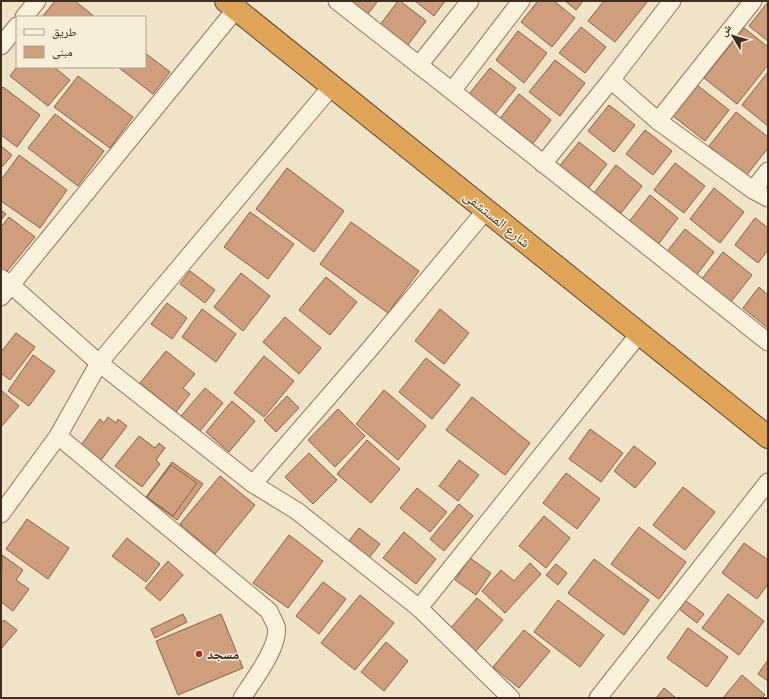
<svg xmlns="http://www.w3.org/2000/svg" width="769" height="699" font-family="Merriweather,'Noto Naskh Arabic',serif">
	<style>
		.building { fill: #cf9f7d; stroke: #8d5f41 }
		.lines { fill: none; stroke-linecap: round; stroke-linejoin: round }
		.street-casing { stroke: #8d765c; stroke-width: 19 }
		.highway-casing { stroke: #5b4430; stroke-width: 24 }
		.street { stroke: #faf1dc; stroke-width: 17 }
		.highway { stroke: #e0a458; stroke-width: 22 }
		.poi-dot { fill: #9e2a2b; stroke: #f7eed8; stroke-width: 1.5 }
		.labels { text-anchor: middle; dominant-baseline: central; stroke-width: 3; stroke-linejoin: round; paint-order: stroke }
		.street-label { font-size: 14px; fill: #3d2e20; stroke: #f7eed8 }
		.poi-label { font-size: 14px; font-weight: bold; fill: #3d2e20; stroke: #f7eed8; text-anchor: start }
	</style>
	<rect width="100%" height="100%" fill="#f0e4c8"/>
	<g class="building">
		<path d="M55 1H75L95 17H42Z"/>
		<path d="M349 1H378L367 15Z"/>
		<path d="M398 1H400L426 21 404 50 377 29Z"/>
		<path d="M415 1H445L434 16Z"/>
		<path d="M538 1H554L575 18 552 47 521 22Z"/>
		<path d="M565 1H583L576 10Z"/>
		<path d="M604 1H648L615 42 588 21Z"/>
		<path d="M768 2V41L749 26Z"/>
		<path d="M581 27 606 47 585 73 559 53Z"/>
		<path d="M744 28 768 47V65L737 104 704 78Z"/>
		<path d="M518 31 547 53 524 83 496 60Z"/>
		<path d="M145 53 170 72 153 94 118 67H145Z"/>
		<path d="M555 60 585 83 560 116 529 92Z"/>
		<path d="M17 67H54L70 80 48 106 10 76Z"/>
		<path d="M490 68 516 88 492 118 466 98Z"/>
		<path d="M768 72V126L742 105Z"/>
		<path d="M78 76 133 117 110 148 54 107Z"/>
		<path d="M697 85 729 110 705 141 673 116Z"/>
		<path d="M3 87 40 115 17 147 1 135V89Z"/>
		<path d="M519 94 551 120 531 146 498 121Z"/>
		<path d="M609 105 635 125 614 152 588 131Z"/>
		<path d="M736 112 768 137V148L746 176 709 146Z"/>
		<path d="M55 114 104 151 78 186 28 148Z"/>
		<path d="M645 130 672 151 653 175 626 154Z"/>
		<path d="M579 142 607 164 587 190 558 168Z"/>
		<path d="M1 146 12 155 1 168Z"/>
		<path d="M19 155 67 190 40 228 1 201V180Z"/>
		<path d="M675 163 705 186 684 213 654 190Z"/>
		<path d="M616 165 642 186 621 213 594 193Z"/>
		<path d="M287 168 344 211 314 252 256 209Z"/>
		<path d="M714 188 744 212 720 243 690 219Z"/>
		<path d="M650 195 678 218 657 246 628 223Z"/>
		<path d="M1 210 6 214 1 220Z"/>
		<path d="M250 212 294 244 268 279 224 247Z"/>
		<path d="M9 217 35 237 4 275 1 273V227Z"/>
		<path d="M755 218 768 228V250L758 263 735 245Z"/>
		<path d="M351 222 419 271 388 313 320 264Z"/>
		<path d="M685 229 714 252 695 277 665 254Z"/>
		<path d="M723 252 752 275 730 303 701 280Z"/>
		<path d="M190 271 215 290 205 303 180 284Z"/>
		<path d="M241 273 270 296 243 331 214 307Z"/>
		<path d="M326 277 357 302 330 335 299 310Z"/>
		<path d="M759 287 768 295V328L743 308Z"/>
		<path d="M167 303 187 318 172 339 151 324Z"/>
		<path d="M202 309 236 334 216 362 182 337Z"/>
		<path d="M440 309 469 333 444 364 415 341Z"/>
		<path d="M285 317 321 348 299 374 263 342Z"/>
		<path d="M16 333 35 347 10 380 1 373V352Z"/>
		<path d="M166 351 195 374 183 388 190 394 176 412 140 383Z"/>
		<path d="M33 355 55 371 29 406 8 391Z"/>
		<path d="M264 356 294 381 264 417 234 393Z"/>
		<path d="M426 358 460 385 432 419 399 392Z"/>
		<path d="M205 388 223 403 200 431 181 416Z"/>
		<path d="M1 390 19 406 1 427Z"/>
		<path d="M384 390 426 426 398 460 356 424Z"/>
		<path d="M287 396 299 408 276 432 264 420Z"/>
		<path d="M472 397 530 443 505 475 446 430Z"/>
		<path d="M232 401 255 421 229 452 206 432Z"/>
		<path d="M338 409 365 436 335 467 308 440Z"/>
		<path d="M108 417 116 423 118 419 127 426 98 464 81 445 100 419 104 423Z"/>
		<path d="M590 429 623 453 601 482 569 459Z"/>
		<path d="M139 436 155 448 159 443 165 448 156 460 160 464 142 487 115 466Z"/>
		<path d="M367 440 400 469 371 503 337 474Z"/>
		<path d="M634 446 656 463 635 488 614 471Z"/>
		<path d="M309 453 337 480 313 504 285 477Z"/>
		<path d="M459 460 479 475 458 501 439 486Z"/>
		<path d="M172 462 203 484 177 520 146 497Z"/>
		<path d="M171 465 197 483 173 516 147 497Z"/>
		<path d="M566 473 600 499 577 529 543 503Z"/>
		<path d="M220 476 255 505 215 554 180 524Z"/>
		<path d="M683 487 715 512 685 550 653 525Z"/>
		<path d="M417 488 447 512 430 532 400 508Z"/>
		<path d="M459 504 473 516 444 551 430 539Z"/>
		<path d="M544 516 570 538 546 568 519 546Z"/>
		<path d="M27 519 69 548 48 579 6 549Z"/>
		<path d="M639 527 686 562 659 599 611 564Z"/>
		<path d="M359 528 380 544 366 562 345 546Z"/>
		<path d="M404 532 436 559 416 584 383 558Z"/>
		<path d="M289 535 323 561 288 608 253 583Z"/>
		<path d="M127 538 160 564 146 582 112 556Z"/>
		<path d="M744 543 768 560V584L757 599 722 573Z"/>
		<path d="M2 555 23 570 16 580 29 589 13 611 1 602Z"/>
		<path d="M470 558 491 573 476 595 455 580Z"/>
		<path d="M594 559 649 600 624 635 568 593Z"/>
		<path d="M168 561 183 575 160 601 145 588Z"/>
		<path d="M530 563 541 574 505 613 482 591 501 570 514 581Z"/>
		<path d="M556 564 567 573 558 585 546 575Z"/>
		<path d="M323 582 346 599 319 634 296 616Z"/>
		<path d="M728 594 764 621 739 655 702 628Z"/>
		<path d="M360 595 394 623 355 670 321 643Z"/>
		<path d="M477 598 503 620 475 652 449 630Z"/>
		<path d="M558 600 604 635 580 667 534 632Z"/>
		<path d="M686 601 704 614 697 623 679 609Z"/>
		<path d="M183 614 187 622 155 638 151 629Z"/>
		<path d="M221 614 243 668 178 695 156 641Z"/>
		<path d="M4 620 17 630 1 649V624Z"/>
		<path d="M688 628 728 657 707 687 667 658Z"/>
		<path d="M524 630 550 651 519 688 493 667Z"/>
		<path d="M386 642 408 661 384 691 361 672Z"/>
		<path d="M768 660V681L758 674Z"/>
		<path d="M742 675 765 695 762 698H723Z"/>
		<path d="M664 688 676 698H656Z"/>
	</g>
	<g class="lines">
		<defs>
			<g id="street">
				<path d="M337 1 452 91 768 342"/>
				<path d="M24 17 37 1"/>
				<path d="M1 46 17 26"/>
				<path d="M419 65 470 1"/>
				<path d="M611 80 658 121 753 190 768 198"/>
				<path d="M452 91 521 1"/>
				<path d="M658 121 753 1"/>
				<path d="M543 164 611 80 672 1"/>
				<path d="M753 190 768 171"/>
				<path d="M1 278 10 284 99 363 253 484 297 511 419 608 511 698"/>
				<path d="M1 297 236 9"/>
				<path d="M58 436 269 611C271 616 274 621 276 626 281 645 252 682 242 698"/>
				<path d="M253 484 369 350 486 210"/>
				<path d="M1 514 58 436 99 363 331 87"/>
				<path d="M419 608 639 334"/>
				<path d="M598 698 768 482"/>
			</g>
			<path id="highway" d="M226 1 768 437"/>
		</defs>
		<use href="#street" class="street-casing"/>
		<use href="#highway" class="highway-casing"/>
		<use href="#street" class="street"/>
		<use href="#highway" class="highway"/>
	</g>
	<circle class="poi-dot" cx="199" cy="654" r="4"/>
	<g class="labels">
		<g class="street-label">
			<text transform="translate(497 219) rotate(39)">شارع المستشفى</text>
		</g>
		<g class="poi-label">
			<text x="207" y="654">مسجد</text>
		</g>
	</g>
	<rect width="769" height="699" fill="none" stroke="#3d2e20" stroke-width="4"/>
	<rect x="16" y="16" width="130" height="52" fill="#f7eed8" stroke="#ada18e"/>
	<rect x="24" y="29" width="20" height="6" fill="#faf1dc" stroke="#ada18e"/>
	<text x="52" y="36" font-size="12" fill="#3d2e20">طريق</text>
	<rect x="24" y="46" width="20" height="12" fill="#cf9f7d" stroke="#ada18e"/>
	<text x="52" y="56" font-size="12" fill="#3d2e20">مبنى</text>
	<g transform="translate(733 36) rotate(308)" stroke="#f7eed8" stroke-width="3" paint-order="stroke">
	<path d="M0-3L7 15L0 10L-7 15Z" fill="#3d2e20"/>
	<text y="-6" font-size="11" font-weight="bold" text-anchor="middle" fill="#3d2e20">ش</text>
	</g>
</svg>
